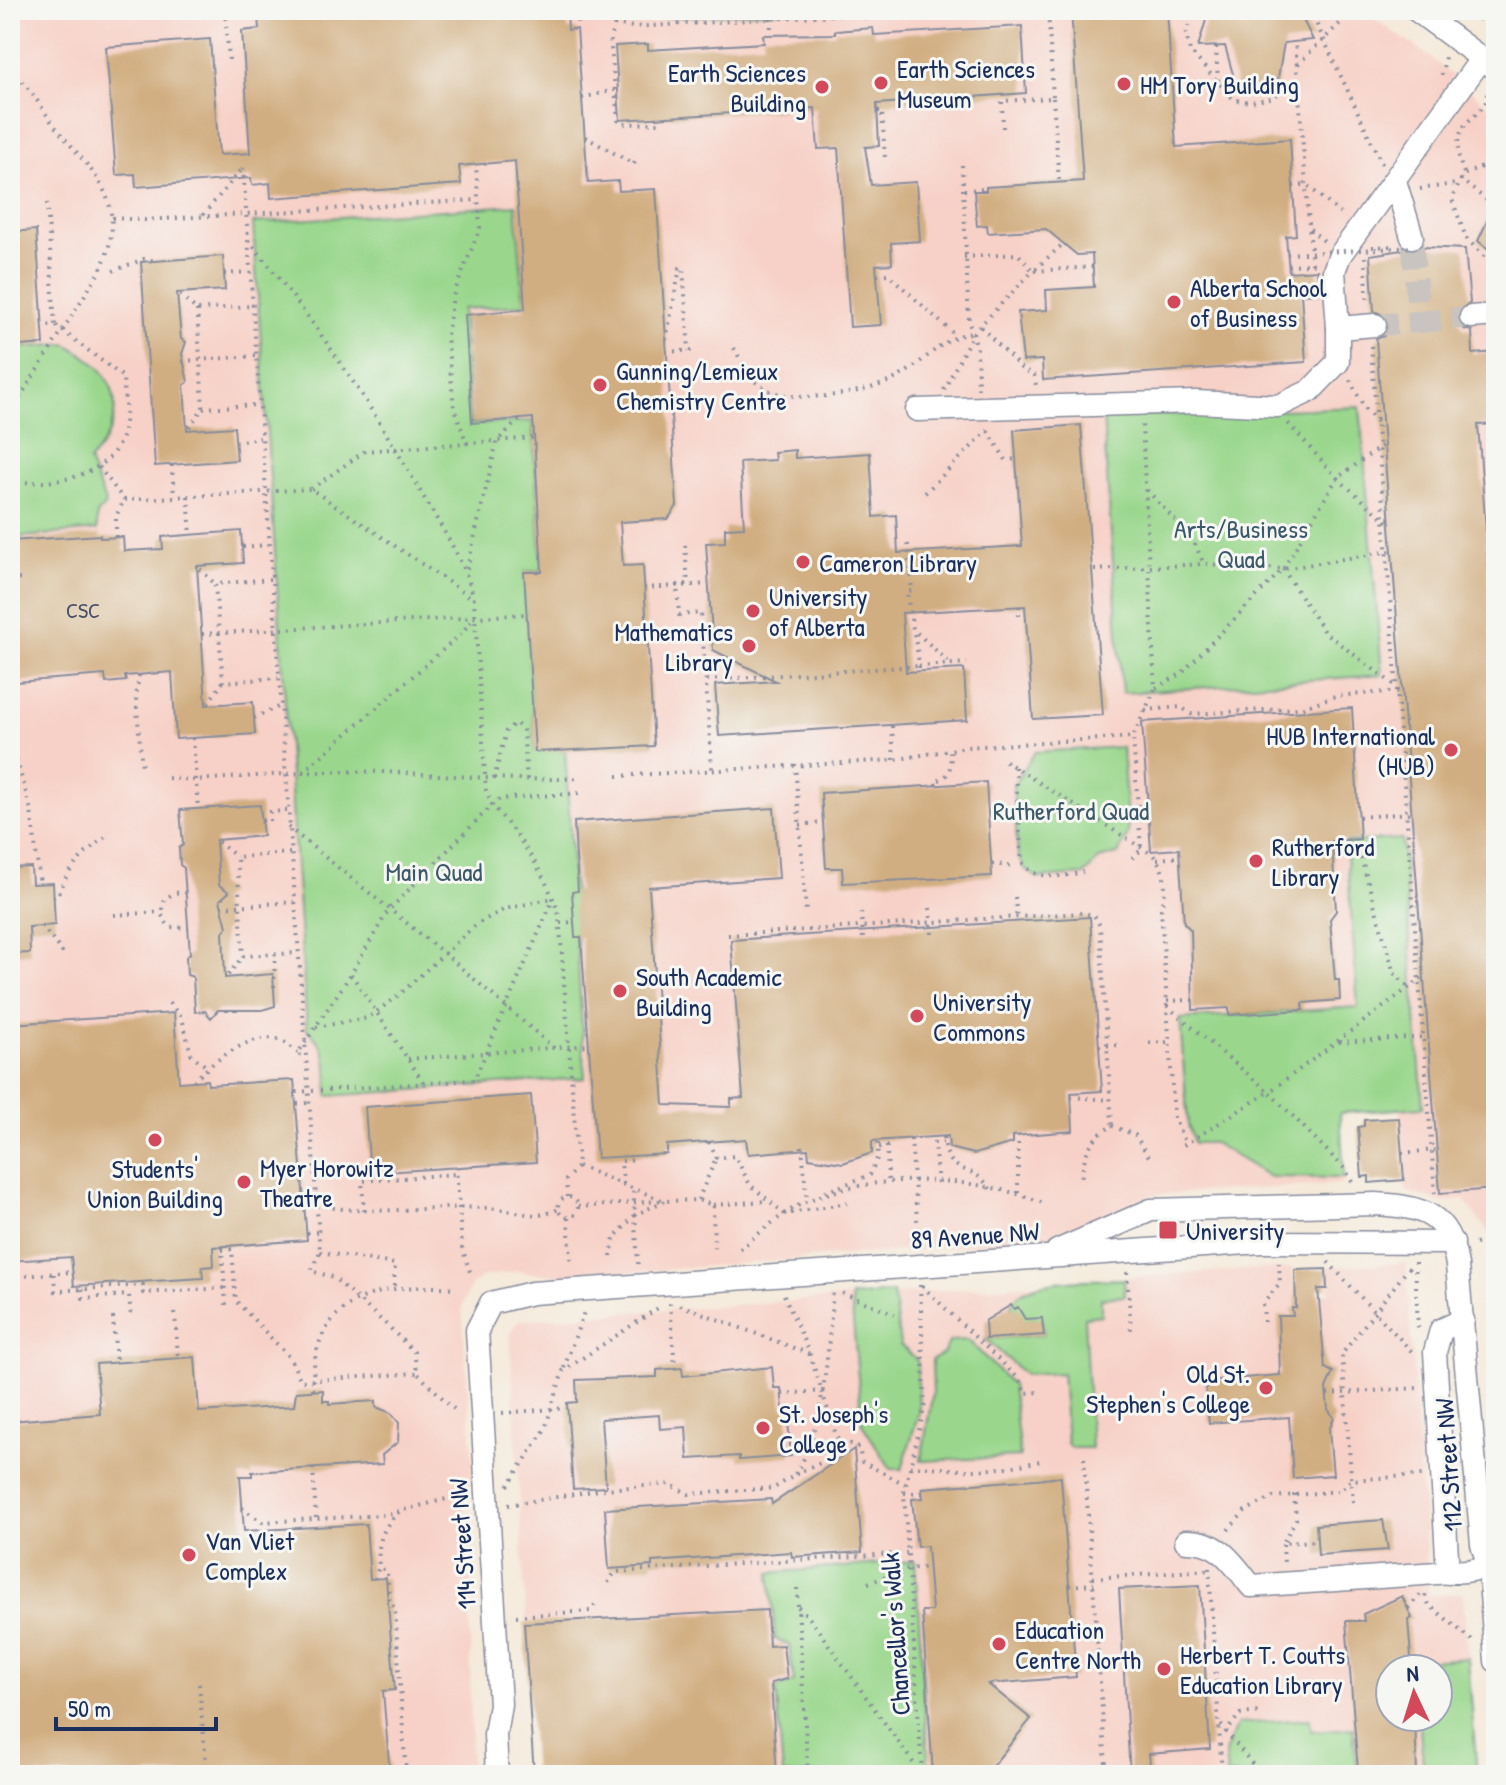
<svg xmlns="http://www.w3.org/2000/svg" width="1506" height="1785" font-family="'Patrick Hand',sans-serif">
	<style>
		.built { fill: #f7d1c7; fill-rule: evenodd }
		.green { fill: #9ad78c; stroke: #5a8375; stroke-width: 2 }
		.building { fill: #d1ae81 }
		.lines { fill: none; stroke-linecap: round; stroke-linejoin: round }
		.minor-tunnel { stroke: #c9c4c0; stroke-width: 22; stroke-dasharray: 22 11; stroke-linecap: butt }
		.minor-casing { stroke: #888c9c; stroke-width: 25 }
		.path { stroke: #888c9c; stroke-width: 4; stroke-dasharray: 2 6; stroke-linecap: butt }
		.minor { stroke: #fff; stroke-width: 22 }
		.path-bridge { stroke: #888c9c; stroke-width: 4; stroke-dasharray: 2 6; stroke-linecap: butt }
		.poi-dot { fill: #d1495b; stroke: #f6f6f2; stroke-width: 3 }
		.labels { text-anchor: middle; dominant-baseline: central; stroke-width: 6; stroke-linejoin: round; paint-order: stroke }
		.number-label { font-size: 22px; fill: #484f67 }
		.poi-label { font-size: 26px; fill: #1b2f5e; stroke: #f6f6f2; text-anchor: start }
		.park-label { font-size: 26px; fill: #3b596a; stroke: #f6f6f2 }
		.street-label { font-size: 26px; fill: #1b2f5e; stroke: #f6f6f2 }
	</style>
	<rect width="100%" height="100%" fill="#f6f6f2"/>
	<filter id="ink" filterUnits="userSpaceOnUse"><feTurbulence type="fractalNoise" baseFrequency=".0125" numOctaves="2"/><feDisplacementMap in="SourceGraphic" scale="16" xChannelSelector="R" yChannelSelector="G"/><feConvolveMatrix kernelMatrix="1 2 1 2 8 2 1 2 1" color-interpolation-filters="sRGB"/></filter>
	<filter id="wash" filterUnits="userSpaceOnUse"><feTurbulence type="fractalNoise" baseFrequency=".006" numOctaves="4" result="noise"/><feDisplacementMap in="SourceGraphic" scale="32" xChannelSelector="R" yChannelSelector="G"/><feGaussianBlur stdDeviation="1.8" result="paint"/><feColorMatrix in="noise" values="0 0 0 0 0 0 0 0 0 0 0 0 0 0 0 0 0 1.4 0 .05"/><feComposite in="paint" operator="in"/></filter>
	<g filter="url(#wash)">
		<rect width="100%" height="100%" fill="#f5e9d9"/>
		<g class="built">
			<path d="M10 10H1361L1430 57 1496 112V1256L1492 1237 1463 1199 1443 1203 1406 1191 1399 1109 1340 1114 1344 1184 1151 1195 1079 1237 567 1277 517 1271 483 1277 472 1284 462 1306 474 1478 461 1493 474 1556 470 1616 471 1775H10Z"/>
			<path d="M1406 1263 1429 1595 1463 1593 1477 1775H535L510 1333 519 1320 1254 1269 1292 1268 1294 1295 1329 1293 1327 1267ZM1390 1669H1438V1717H1390Z"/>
		</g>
		<g class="green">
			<path d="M614 10H797L641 19 613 13Z"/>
			<path d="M516 205 524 305 462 309 470 424 532 421 542 570 525 572 535 751 565 750 585 1078 328 1096C327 1064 331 1052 307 1029L253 223Z"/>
			<path d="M67 344C79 352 94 360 102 371 126 402 113 436 89 461L106 505 97 514V530L10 538V349Z"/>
			<path d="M1360 407 1382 675 1122 693 1103 417Z"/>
			<path d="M1122 747 1128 834 1118 854 1099 859 1084 875 1038 878 1025 869 1018 857 1013 786 1035 752Z"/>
			<path d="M1402 839 1423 1107 1340 1113 1344 1178 1270 1177 1214 1143H1194L1188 1125 1180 1019 1358 1007 1346 842Z"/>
			<path d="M1124 1279 1125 1296 1101 1298V1315L1084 1317 1091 1448H1071L1067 1443 1062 1373 1025 1375 986 1339 1044 1335 1042 1319 1021 1320 1011 1305C1023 1275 1095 1281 1124 1279Z"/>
			<path d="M893 1293 900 1345 917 1360 919 1412 902 1469H891L862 1424 851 1297Z"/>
			<path d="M968 1340 1012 1385 1020 1457 921 1461 933 1391 932 1360 943 1354 950 1341Z"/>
			<path d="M915 1561 929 1771 783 1775 776 1688 794 1682 789 1645 775 1639 770 1573Z"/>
			<path d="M1468 1658 1477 1775H1424L1419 1717H1438V1669H1415L1414 1662Z"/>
			<path d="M1310 1719 1311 1731 1353 1728 1357 1775H1227L1225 1752 1238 1724Z"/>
		</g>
		<g id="blocks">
			<g class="building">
				<path d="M362 10H567L568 30 577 29 588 183 618 181 619 191 656 189 677 506 668 519 620 522 623 566 643 565 654 746 535 752 524 572H542L533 418 472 423 465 315 525 309 515 161 459 166 461 184 271 198 270 183 252 185 251 178 136 187 135 174 116 175 106 47 210 39 219 155 250 153 242 31 259 29 258 16Z"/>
				<path d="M1071 10H1167L1176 147 1290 139 1296 235 1286 236 1289 272 1317 270 1319 293 1301 294 1306 362 1043 380 1042 360 1023 361 1018 312 1047 310 1046 290 1094 287 1092 254 1077 255 1046 229 988 233 987 225 977 226 974 191H986V187L1083 181Z"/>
				<path d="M1209 10H1298L1313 40 1284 43 1276 90 1238 92 1225 46 1198 47Z"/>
				<path d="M1022 26 1026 93 877 104 879 146 865 147 871 185 916 182 920 241 891 243 892 264 876 265 881 325 850 327 838 148 818 149 815 108 620 120 615 46 648 44V50L764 43 763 35 835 34V31L873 28 874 35Z"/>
				<path d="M1496 202V255L1478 241Z"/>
				<path d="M36 230 44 344 10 347V232Z"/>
				<path d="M1422 247 1465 249 1470 303 1459 310 1457 319 1464 329 1472 331 1473 354 1496 352V424L1478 425 1496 667V1189L1440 1193 1376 339 1384 336 1389 325 1386 316 1374 311 1370 255Z"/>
				<path d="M223 256 225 290 177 293 181 339 186 342 182 354 188 382 184 385 187 430 234 427 237 460 155 466 141 262Z"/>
				<path d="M1081 425 1103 715 1033 719 1025 606 902 613 906 672 964 669 967 720 719 736 715 685 776 681 713 650 706 543 725 542V528L744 527 740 462 775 460 774 452 795 450V458L870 453 874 517 896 515 898 553 1022 546 1014 430Z"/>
				<path d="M241 531 243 563 197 566 206 705 253 702 255 734 176 739 172 672 125 676 126 681 106 683 105 675 16 682 10 541 100 535V538L123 537 124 551 163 549 162 537Z"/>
				<path d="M1352 708 1360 839 1332 841 1336 911 1330 919 1335 980H1339L1340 1000 1303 1003V1010L1229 1015V1008L1193 1010 1191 930 1184 923 1179 849 1151 851 1142 722Z"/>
				<path d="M986 782 992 876 843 883 842 868H826L821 793Z"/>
				<path d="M260 805 263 836 216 840 219 885 229 892 220 900 227 927 223 932 225 978 273 974 275 1006 262 1010H218L211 1018 205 1011 195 1012 193 977 187 975 186 957 190 954 184 868 180 865 179 848 183 845 180 810Z"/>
				<path d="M774 808 779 878 649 887 664 1105 731 1107V1099L743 1098 731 940 1090 917 1102 1091 1071 1093 1073 1131 1013 1136V1143L974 1154 949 1148 948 1136 872 1141V1153L843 1163 809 1158 808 1149 748 1154 746 1139 667 1145V1154L597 1158 581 937H575L572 892 578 891 574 822Z"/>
				<path d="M31 867 32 884 53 883 55 925 29 927 30 953 10 954V868Z"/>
				<path d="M174 1013 179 1082 207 1080 208 1085 294 1080 307 1240 213 1247 214 1266 202 1267 203 1278 74 1286 71 1257 10 1261V1024Z"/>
				<path d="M531 1095 536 1162 370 1173 365 1107Z"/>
				<path d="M1399 1118 1404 1180 1369 1183V1176L1362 1177 1358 1127 1364 1126V1120Z"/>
				<path d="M1326 1269 1327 1289H1318L1325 1368 1333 1372 1326 1388 1328 1409 1334 1418 1329 1430 1333 1475 1293 1478 1289 1417 1209 1423 1205 1381 1280 1375 1278 1316H1293L1292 1308H1296L1295 1270Z"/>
				<path d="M1011 1305 1014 1309 1018 1307 1025 1319 1042 1318 1044 1335 986 1339 985 1321Z"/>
				<path d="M195 1357 199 1412 294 1406 296 1392 323 1390V1401H329V1404L376 1401V1407L391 1413 399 1423 398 1442 382 1455 383 1464 252 1472V1476H240L244 1531 366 1524 370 1579 386 1578 395 1690 383 1691 390 1775H10V1421L100 1414 96 1364Z"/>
				<path d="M772 1367 774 1388H781L783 1408H787L791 1456 739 1460V1456L688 1459 686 1427 660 1429 659 1415 601 1419 606 1487 573 1489 567 1403 577 1402 576 1380 657 1377V1370L682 1368 683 1376Z"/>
				<path d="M854 1449 862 1552 792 1557 791 1552 652 1562V1566L609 1569 605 1509 771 1499 772 1504Z"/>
				<path d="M1061 1477 1076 1677 988 1684 1031 1719 985 1775H933L922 1611H932L927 1546 917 1547 912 1499 923 1498 922 1488Z"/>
				<path d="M1383 1520 1388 1550 1318 1555 1316 1525Z"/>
				<path d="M1200 1585 1210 1749 1149 1754 1151 1775H1130L1119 1589Z"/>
				<path d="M1402 1596 1412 1618 1408 1620 1412 1669H1390V1717H1415L1417 1775H1384V1770L1358 1771 1346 1621H1364L1363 1614Z"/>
				<path d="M767 1610 769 1646 783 1645 787 1679 771 1683 777 1775H534L524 1623Z"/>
			</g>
		</g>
	</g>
	<g filter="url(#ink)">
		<use href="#blocks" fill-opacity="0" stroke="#888c9c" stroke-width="2"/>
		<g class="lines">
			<g class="minor-tunnel">
				<path d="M1419 322 1471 317"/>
				<path d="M1375 325 1419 322 1412 237"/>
			</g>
			<defs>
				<g id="minor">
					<path d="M1416 10 1496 69"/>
					<path d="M1395 181 1412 237"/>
					<path d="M1471 317 1496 315"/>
					<path d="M1375 325 1338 328 1334 271 1340 255 1482 58"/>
					<path d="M917 410 1196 402 1278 406 1310 391 1338 362V328"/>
					<path d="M1057 1251 1151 1210 1376 1204C1423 1207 1449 1213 1457 1265L1482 1544 1489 1567 1496 1661"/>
					<path d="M1186 1541C1219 1540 1232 1562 1251 1586L1466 1571 1496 1566"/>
					<path d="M1448 1573 1435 1352 1441 1330 1463 1320"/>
					<path d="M497 1775 495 1735 500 1704 477 1330 491 1303 532 1293 1262 1242 1453 1243"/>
				</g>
			</defs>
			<use href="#minor" class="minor-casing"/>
			<g class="path">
				<path d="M225 10 229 60"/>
				<path d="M590 10 593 15"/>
				<path d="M620 10 610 38 618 120 623 124 660 123 659 118"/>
				<path d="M770 10 771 31"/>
				<path d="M865 10 866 25"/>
				<path d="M1195 10 1186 33 1190 51 1234 100 1251 102 1271 98 1287 90 1298 79"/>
				<path d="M1310 10 1382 164"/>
				<path d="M1465 10 1496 30"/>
				<path d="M10 14 12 10"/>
				<path d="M614 24 633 27 918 10"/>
				<path d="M573 30 584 10"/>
				<path d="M1216 47 1218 81"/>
				<path d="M1298 64 1354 10"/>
				<path d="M10 71C30 85 39 105 53 124 93 174 132 200 100 271L10 413"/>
				<path d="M1442 75 1445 57"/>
				<path d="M1053 98 1059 182"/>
				<path d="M878 111H882L885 159"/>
				<path d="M1003 128 1002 101 1053 98 1048 10"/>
				<path d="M585 137 634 164 637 157"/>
				<path d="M1496 161 1463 175 1452 199 1466 238 1496 268"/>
				<path d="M962 165 969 323 977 347 978 389"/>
				<path d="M243 168 320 1252 311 1271 333 1277 389 1327 414 1352 417 1373 454 1409"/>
				<path d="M1464 173C1440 114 1495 119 1486 89"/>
				<path d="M1460 179 1494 206 1496 204"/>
				<path d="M1293 186 1307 185 1343 216"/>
				<path d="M1420 189 1455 184"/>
				<path d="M964 190 986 189"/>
				<path d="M1496 192V195"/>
				<path d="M47 203 55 325"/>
				<path d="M203 215 243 168"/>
				<path d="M112 218 145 220 479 200"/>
				<path d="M1310 229 1326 243"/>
				<path d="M248 240C314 319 372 406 423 496 443 530 465 562 474 599L486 790 492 805 388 911 351 974 298 1053 304 1058"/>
				<path d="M1372 247 1395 246"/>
				<path d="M964 257 1018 254 1033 271 1063 244"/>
				<path d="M1365 257 1368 304"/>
				<path d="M1288 265 1312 264 1295 42"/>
				<path d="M113 271 144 259 157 261"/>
				<path d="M224 274 248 272"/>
				<path d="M877 275 888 274 955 335"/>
				<path d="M180 295 197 310 251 306"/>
				<path d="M981 327 1021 368 1034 375 1036 385"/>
				<path d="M666 340 680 268 683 267 689 351"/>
				<path d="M1371 346 1435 1193"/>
				<path d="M1496 347 1491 348 1496 408"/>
				<path d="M734 348C741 360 747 375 758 384 786 408 870 394 900 376 925 362 944 335 973 333"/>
				<path d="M666 352 696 350"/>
				<path d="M182 361 255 356"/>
				<path d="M1350 380 1364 407 1381 427"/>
				<path d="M944 390 973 333 1033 271 1093 267"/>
				<path d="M203 408 257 405"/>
				<path d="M189 427 203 408 197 310"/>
				<path d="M988 431 1006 460 1017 459"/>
				<path d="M235 442 260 438"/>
				<path d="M467 444 454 408 447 336 453 296 480 228 476 165"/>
				<path d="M1382 446 1337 478 1388 522"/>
				<path d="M172 465 174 497"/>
				<path d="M99 467 124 500"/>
				<path d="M10 481C50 486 109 479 123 434 128 417 124 395 123 377L55 325 44 326"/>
				<path d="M311 489 365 451 534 438"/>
				<path d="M1147 490 1193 540 1204 564"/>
				<path d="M925 493 988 430"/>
				<path d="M188 496 191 535"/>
				<path d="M124 500 311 489 472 598"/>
				<path d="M116 537V516L124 500"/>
				<path d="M908 544 912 591H907C909 617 917 640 919 666L967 663"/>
				<path d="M1487 544H1496"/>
				<path d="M685 545 688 584 677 585 679 615 701 613 712 769"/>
				<path d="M243 547 268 545"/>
				<path d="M200 569 215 584"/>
				<path d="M467 569 497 441 519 420"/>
				<path d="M1283 569 1324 632 1397 687"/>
				<path d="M1094 570 1204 564 1283 569 1391 551"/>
				<path d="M270 579 215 584 223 682 278 678"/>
				<path d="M10 580 21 579"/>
				<path d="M1019 606V616"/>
				<path d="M917 633 951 664"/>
				<path d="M202 634 527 614"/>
				<path d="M707 673 725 656"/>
				<path d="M139 675 136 697 142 768"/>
				<path d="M707 680 919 666"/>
				<path d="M1156 688 1181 674 1283 569 1337 478 1287 422"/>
				<path d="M208 703 223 682"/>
				<path d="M1145 710 1181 707 1191 714 1301 708 1335 696 1402 691"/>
				<path d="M254 718 280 706"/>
				<path d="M892 726 894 760"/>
				<path d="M10 737 31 810 40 884"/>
				<path d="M193 738 198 809"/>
				<path d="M1005 761 1153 855C1166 870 1168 890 1161 909L1174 1118 1185 1142"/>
				<path d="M795 764 806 911"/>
				<path d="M1015 767 1022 862C1035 881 1062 877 1083 872"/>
				<path d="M302 773C394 766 486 784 578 778"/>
				<path d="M617 776 894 760 966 747 1133 737"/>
				<path d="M168 778 196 780 302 773 460 635 474 618"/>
				<path d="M494 779 506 731 515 723 523 729 527 780"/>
				<path d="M936 785 935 781C953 778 951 763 950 749"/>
				<path d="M262 821H270V812L287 811"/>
				<path d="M800 825 823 822"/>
				<path d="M288 827 445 954 554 1048"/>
				<path d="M218 842 237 857"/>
				<path d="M1334 842 1350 848 1361 858 1394 973 1409 988"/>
				<path d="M290 853 237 857 243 956 297 953"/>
				<path d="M1132 858 1141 850 1133 737 1155 689 1142 424"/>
				<path d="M1157 859 1180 857"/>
				<path d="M992 864 1013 866"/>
				<path d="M186 892 174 893 165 899 161 914 169 927 188 928"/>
				<path d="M53 897 58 896C67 868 85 852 108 835"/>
				<path d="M1015 897 1017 922"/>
				<path d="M221 907 294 902"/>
				<path d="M930 908 932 935"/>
				<path d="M861 912 863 939"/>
				<path d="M114 915 161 912"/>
				<path d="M560 923 574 922"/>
				<path d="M42 926 65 956"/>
				<path d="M728 935 1082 913 1094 915 1100 926 1112 1126C1088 1139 1084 1155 1081 1181"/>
				<path d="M351 974 423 1082"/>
				<path d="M228 975 243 956"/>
				<path d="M274 987 275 954"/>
				<path d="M1167 1001 1192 1000"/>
				<path d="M169 1003 182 1018 191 1054 208 1068"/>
				<path d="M1167 1006 1269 1092 1179 1148"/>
				<path d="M316 1027 368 1018 399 995 477 924 505 909 553 898"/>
				<path d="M1339 1042 1426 1037"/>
				<path d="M1149 1043 1170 1042"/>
				<path d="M1099 1046 1120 1045"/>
				<path d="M408 1059 589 1045"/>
				<path d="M194 1081C212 1062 249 1033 277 1039 285 1041 292 1048 298 1053"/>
				<path d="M296 1092 474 1080 553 900"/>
				<path d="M1071 1097 1111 1100"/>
				<path d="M297 1104 308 1103"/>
				<path d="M1112 1126 1135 1135 1151 1160"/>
				<path d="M944 1137C947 1180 972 1160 990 1189"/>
				<path d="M911 1139 919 1246"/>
				<path d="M709 1142 717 1158 735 1156 750 1185 785 1214 847 1203"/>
				<path d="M802 1146 807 1201"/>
				<path d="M879 1147 887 1146 888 1184"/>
				<path d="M578 1166 664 1201 698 1200 713 1205 714 1251"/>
				<path d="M456 1167 462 1247 471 1275"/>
				<path d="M1352 1182 1346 1170 1269 1092 1422 978"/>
				<path d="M938 1183 934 1143 943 1142"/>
				<path d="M623 1184 621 1161 632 1160V1156"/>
				<path d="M1491 1189 1496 1194"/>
				<path d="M825 1192 870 1175 878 1156V1141"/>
				<path d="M1018 1193V1132"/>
				<path d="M567 1197 566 1180 578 1166 559 915C546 874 520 837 492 805L500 799 580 793"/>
				<circle cx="568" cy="1207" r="10"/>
				<path d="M698 1200 716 1158"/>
				<path d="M317 1205C376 1218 438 1203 498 1209 521 1211 536 1221 558 1209"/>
				<path d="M713 1205 766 1201"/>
				<path d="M578 1207 659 1201"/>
				<path d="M364 1211 362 1181 456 1174"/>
				<path d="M568 1218 571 1260"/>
				<path d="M307 1233 319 1232"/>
				<path d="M1475 1244 1483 1242"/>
				<path d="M222 1247 226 1306"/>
				<path d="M1484 1247 1496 1246"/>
				<path d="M740 1249C762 1231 784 1211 810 1200 878 1172 978 1175 1045 1204"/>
				<path d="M222 1250 232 1249 236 1301 290 1358 301 1381 417 1373"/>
				<path d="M320 1252 395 1264 394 1289"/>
				<path d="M611 1257 614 1238 635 1215 633 1189"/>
				<path d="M1328 1262 1415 1355"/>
				<path d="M1415 1262 1418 1329"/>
				<path d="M638 1264 635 1215 664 1201"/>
				<path d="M1127 1272 1131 1331"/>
				<path d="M54 1274 55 1291 143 1285V1293L225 1288"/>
				<path d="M10 1277 72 1272"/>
				<path d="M920 1285 925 1405 904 1493 922 1772"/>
				<path d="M922 1286 1019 1379 1025 1393 1040 1392"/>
				<path d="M82 1289 83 1298 129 1295 131 1316"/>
				<path d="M842 1293 895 1314"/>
				<path d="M784 1295 810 1355 843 1456"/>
				<path d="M670 1303 675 1368"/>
				<path d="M680 1305 810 1354"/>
				<path d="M175 1313 178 1358"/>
				<path d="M113 1317 116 1362"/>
				<path d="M1264 1322 1263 1304 1280 1283 1279 1263"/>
				<path d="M564 1368 585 1309"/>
				<path d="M313 1390C310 1298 377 1282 456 1288"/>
				<path d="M782 1394 823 1391"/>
				<path d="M1327 1394 1417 1388"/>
				<path d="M502 1413 566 1408"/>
				<path d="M1084 1458 1106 1766"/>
				<path d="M910 1467C928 1465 943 1469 961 1470 989 1471 1018 1466 1045 1460"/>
				<path d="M313 1468 316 1519"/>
				<path d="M795 1474C825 1431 828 1346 833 1293"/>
				<path d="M508 1486 545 1429 563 1371 661 1306"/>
				<path d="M904 1493H922"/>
				<path d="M1294 1494 1296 1519 1283 1543 1317 1541"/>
				<path d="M1353 1502 1342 1354 1411 1265"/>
				<path d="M508 1505 605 1489 669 1484 689 1494 774 1488 807 1468 834 1458 841 1446 851 1444 859 1448 862 1462 905 1484"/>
				<path d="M242 1508 262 1522 384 1515 454 1497"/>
				<path d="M399 1512C382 1527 377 1544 379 1566L387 1572 389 1598 395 1610 406 1775"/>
				<path d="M1228 1530 1245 1511 1273 1497 1339 1491 1351 1480 1422 1475"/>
				<path d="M1283 1544 1284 1563"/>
				<path d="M1209 1568 1222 1775"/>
				<path d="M1093 1578 1209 1570"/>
				<path d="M375 1579 379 1566"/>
				<path d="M608 1583 615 1572 907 1553"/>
				<path d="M868 1583 909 1569 929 1567"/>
				<path d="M1069 1586 1094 1584"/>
				<path d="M797 1588 808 1775"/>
				<path d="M1425 1595 1429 1605 1472 1640"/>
				<path d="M798 1607 808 1616 922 1775"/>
				<path d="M1408 1608 1420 1595"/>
				<path d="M516 1616 590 1611 596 1603"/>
				<path d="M199 1684 207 1775"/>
				<path d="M1221 1725 1261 1775"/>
				<path d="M1225 1733 1240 1714 1260 1712"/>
			</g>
			<use href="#minor" class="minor"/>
			<g class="path-bridge">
				<path d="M582 98 618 89"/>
				<path d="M1287 254 1415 247"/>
				<path d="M644 588 709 584"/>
				<path d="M1359 817 1410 813"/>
				<path d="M1402 1153 1435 1150"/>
			</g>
		</g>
	</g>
	<g class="poi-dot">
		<circle cx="881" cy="83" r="8"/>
		<circle cx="1124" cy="84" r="8"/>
		<circle cx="822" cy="87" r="8"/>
		<circle cx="1174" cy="302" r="8"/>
		<circle cx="600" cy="385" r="8"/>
		<circle cx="803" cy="562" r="8"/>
		<circle cx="753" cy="611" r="8"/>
		<circle cx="749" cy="646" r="8"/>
		<circle cx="1451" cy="750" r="8"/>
		<circle cx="1256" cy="861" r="8"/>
		<circle cx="620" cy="991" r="8"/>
		<circle cx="917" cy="1016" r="8"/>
		<circle cx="155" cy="1140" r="8"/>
		<circle cx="244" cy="1182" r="8"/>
		<rect x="1158" y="1220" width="20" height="20" rx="4"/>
		<circle cx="1266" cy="1388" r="8"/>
		<circle cx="763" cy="1428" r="8"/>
		<circle cx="189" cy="1555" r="8"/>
		<circle cx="999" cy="1644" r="8"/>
		<circle cx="1164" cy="1669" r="8"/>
	</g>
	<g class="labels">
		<g class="number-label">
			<text x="83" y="610">CSC</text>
		</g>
		<g class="poi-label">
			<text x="897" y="68">Earth Sciences<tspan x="897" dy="30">Museum</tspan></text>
			<text x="806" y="72" text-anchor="end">Earth Sciences<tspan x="806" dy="30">Building</tspan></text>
			<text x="1140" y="84">HM Tory Building</text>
			<text x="1190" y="287">Alberta School<tspan x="1190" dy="30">of Business</tspan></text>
			<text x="616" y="370">Gunning/Lemieux<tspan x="616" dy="30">Chemistry Centre</tspan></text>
			<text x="819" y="562">Cameron Library</text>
			<text x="769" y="596">University<tspan x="769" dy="30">of Alberta</tspan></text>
			<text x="733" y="631" text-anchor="end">Mathematics<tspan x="733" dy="30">Library</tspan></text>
			<text x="1435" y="735" text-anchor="end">HUB International<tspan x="1435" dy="30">(HUB)</tspan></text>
			<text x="1272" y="846">Rutherford<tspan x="1272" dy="30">Library</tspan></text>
			<text x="636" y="976">South Academic<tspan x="636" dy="30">Building</tspan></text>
			<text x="933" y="1001">University<tspan x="933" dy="30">Commons</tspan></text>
			<text x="260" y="1167">Myer Horowitz<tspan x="260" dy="30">Theatre</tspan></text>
			<text x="155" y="1168" text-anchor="middle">Students'<tspan x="155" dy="30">Union Building</tspan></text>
			<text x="1186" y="1230">University</text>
			<text x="1250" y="1373" text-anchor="end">Old St.<tspan x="1250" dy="30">Stephen's College</tspan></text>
			<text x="779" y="1413">St. Joseph's<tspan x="779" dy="30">College</tspan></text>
			<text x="205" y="1540">Van Vliet<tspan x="205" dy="30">Complex</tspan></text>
			<text x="1015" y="1629">Education<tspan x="1015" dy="30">Centre North</tspan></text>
			<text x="1180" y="1654">Herbert T. Coutts<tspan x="1180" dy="30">Education Library</tspan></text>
		</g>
		<g class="park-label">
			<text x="1241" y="528">Arts/Business<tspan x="1241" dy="30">Quad</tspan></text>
			<text x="1071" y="810">Rutherford Quad</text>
			<text x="434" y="871">Main Quad</text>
		</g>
		<g class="street-label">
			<text transform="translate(975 1235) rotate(-4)">89 Avenue NW</text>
			<text transform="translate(1448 1465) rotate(-94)">112 Street NW</text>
			<text transform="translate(462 1544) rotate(-94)">114 Street NW</text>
			<text transform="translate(895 1634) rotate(-94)">Chancellor's Walk</text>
		</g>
	</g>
	<rect width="1506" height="1785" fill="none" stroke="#f6f6f2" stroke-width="40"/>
	<g transform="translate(1414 1693) rotate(356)"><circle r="38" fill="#f6f6f2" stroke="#9ea6b7" stroke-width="2"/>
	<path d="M0-6L14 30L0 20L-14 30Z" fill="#d1495b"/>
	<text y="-12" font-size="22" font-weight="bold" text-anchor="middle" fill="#1b2f5e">N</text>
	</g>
	<path d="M56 1717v12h160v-12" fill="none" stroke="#1b2f5e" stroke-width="4"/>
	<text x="68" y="1717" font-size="24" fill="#1b2f5e" stroke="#f6f6f2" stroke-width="6" paint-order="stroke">50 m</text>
</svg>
